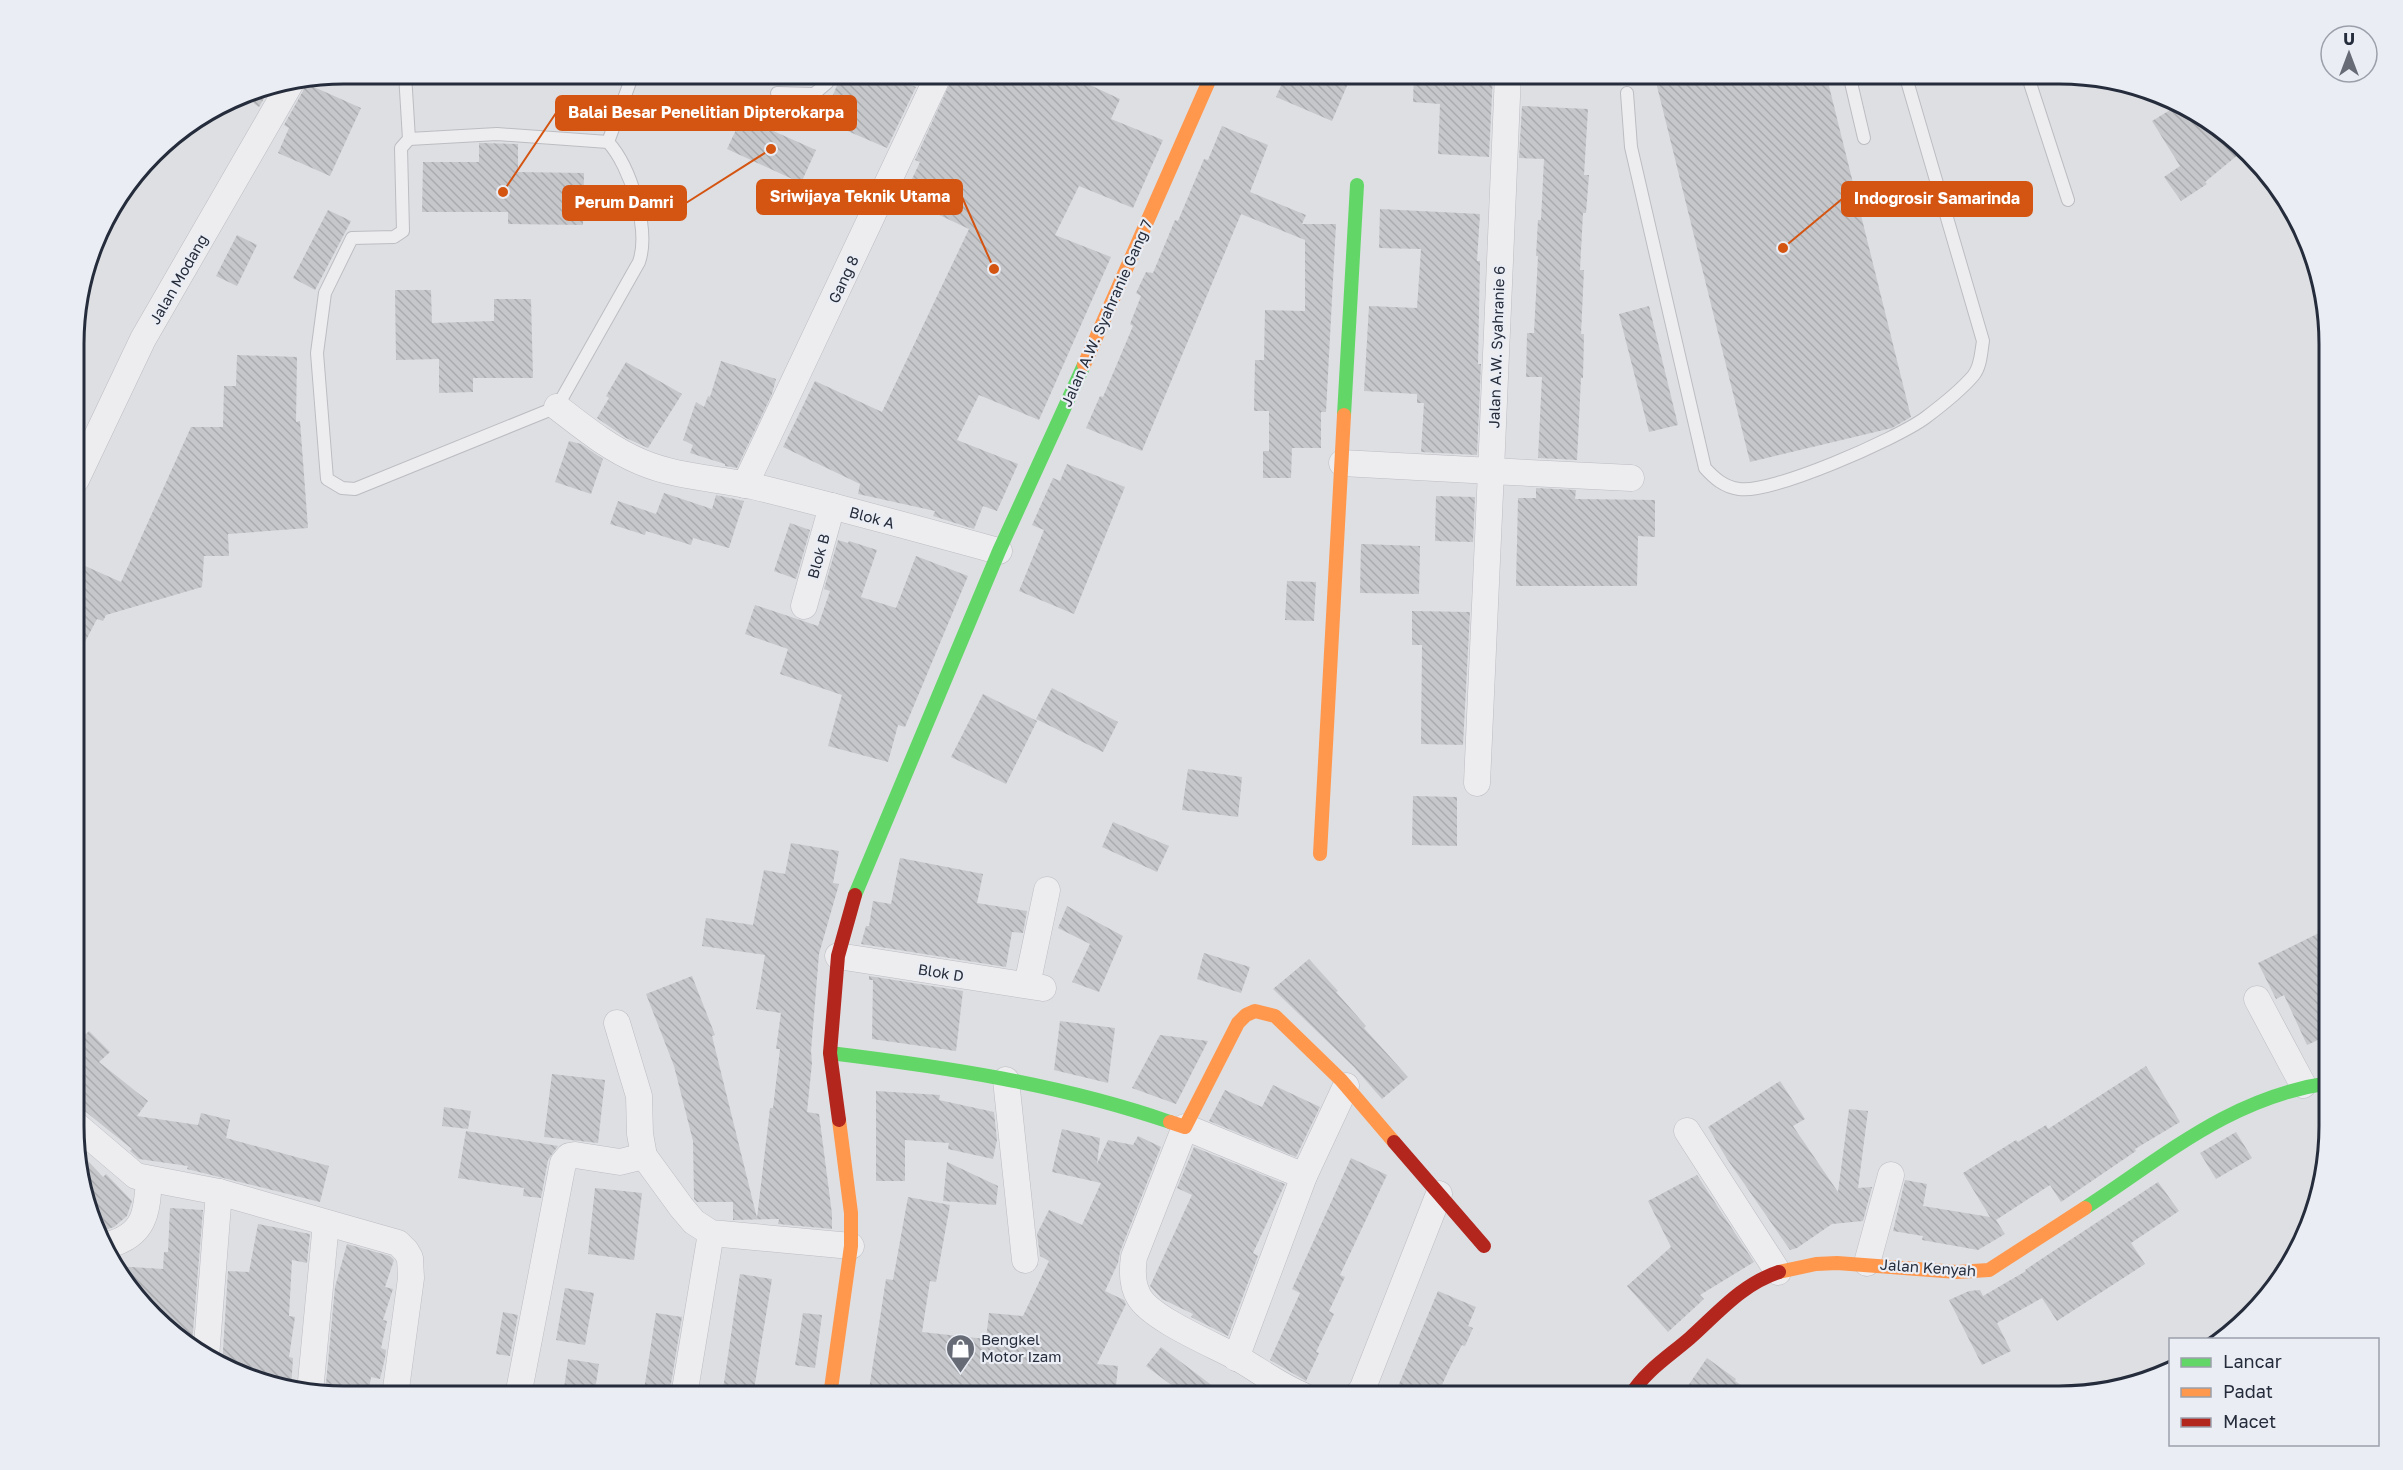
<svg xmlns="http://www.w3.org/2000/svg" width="2403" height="1470" font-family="'Golos Text',sans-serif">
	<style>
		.building { fill: url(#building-back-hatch) }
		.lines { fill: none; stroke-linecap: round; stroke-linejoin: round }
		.lane-casing { stroke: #bcbdc1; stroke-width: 14 }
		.street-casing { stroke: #bcbdc1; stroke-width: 27 }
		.lane { stroke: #ededf0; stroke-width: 12 }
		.street { stroke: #ededf0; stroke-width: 26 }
		.fast { stroke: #63d668; stroke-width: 14 }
		.slow { stroke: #ff974d; stroke-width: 14 }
		.jam { stroke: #b3261e; stroke-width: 14 }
		.labels { text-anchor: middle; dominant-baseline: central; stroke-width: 4.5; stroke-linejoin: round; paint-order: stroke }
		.street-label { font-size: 15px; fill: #252c3b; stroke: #eaedf4 }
		.poi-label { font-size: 15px; fill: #252c3b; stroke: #eaedf4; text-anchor: start }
		.rim { fill: none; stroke: #252c3b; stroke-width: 3 }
		.leader { fill: none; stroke: #d45411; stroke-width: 2 }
		.callout-dot { fill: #d45411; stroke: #eaedf4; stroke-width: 2 }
		.callout { fill: #d45411; stroke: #d45411; stroke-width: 2 }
		.callout-label { font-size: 16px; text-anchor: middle; font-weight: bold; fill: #fff }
	</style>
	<defs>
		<pattern id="building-back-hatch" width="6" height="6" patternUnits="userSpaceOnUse" patternTransform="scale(1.5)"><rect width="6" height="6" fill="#c6c7cb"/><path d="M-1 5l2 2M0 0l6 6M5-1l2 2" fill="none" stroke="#aaabaf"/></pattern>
	</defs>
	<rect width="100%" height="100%" fill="#dedfe3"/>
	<g class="building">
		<path d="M842 74H885L916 87 887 148 822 120Z"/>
		<path d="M954 74H1066L1120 99 1111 119 1163 140 1133 208 1079 186 1055 235 1111 257 1039 420 979 395 957 440 1018 464 997 511 983 506 974 529 933 516 935 511 858 494 860 484 783 447 815 381 882 412 969 229 903 198 920 162 915 160Z"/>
		<path d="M1286 74H1352L1332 121 1276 97Z"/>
		<path d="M1414 74H1493L1489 157 1438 154 1440 104 1413 102Z"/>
		<path d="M1654 74H1826L1911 417 1892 428 1750 462Z"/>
		<path d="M305 83 361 108 330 176 278 153 289 128 284 125 303 91Z"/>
		<path d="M270 88 259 107 241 94Z"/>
		<path d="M2180 104 2194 110 2245 149 2205 182 2207 184 2181 201 2164 177 2180 166 2152 121Z"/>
		<path d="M1522 106 1588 109 1584 175H1589L1586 213H1583L1580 270H1584L1581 334H1584L1583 378H1581L1577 460 1538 458 1542 377H1526L1527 333H1534L1538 256H1536L1538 220H1541L1544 159 1519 158Z"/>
		<path d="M742 117 816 150 801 183 727 149Z"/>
		<path d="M1222 126 1268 145 1250 192 1306 215 1302 224H1336L1326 412H1321V448H1292L1291 478H1263V451H1269V411H1254L1255 360H1264L1265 310 1305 311V240L1241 214 1142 451 1086 428 1100 396 1103 397 1133 326 1130 324 1141 296 1136 293 1146 272 1153 273 1175 220 1178 221 1204 159 1208 160Z"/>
		<path d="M479 143 518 144V172L584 173 583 225 508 224V212H422L423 162H479Z"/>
		<path d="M1380 209 1480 214 1477 261H1480L1478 364H1481L1477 455 1421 452 1424 403H1417V394L1364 391 1369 306 1417 308 1421 249 1379 248Z"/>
		<path d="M328 210 351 221 315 290 293 278Z"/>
		<path d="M237 235 257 245 237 286 216 276Z"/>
		<path d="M395 290H431L432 323 494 321V299H531L533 378H473V392L439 393V359L396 360Z"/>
		<path d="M1649 306 1678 425 1649 432 1619 314Z"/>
		<path d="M237 355 297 357 296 422 300 421 308 528 228 534 229 556H204L202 587 106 615 103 621 97 619 76 659V562L121 582 191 427H223L224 386H236Z"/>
		<path d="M721 361 776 379 772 394 737 468 725 466V464L690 453 693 445 683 440 696 402 704 407 708 396 710 397Z"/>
		<path d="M626 362 682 394 648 448 626 438 597 418 609 398 606 396Z"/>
		<path d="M569 441 581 444 603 459 591 494 555 482Z"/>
		<path d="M1067 464 1125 487 1074 614 1019 591 1044 530 1032 525 1053 478 1060 481Z"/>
		<path d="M1536 488 1576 490 1575 499 1655 500V537L1638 536 1637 586H1516L1518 498H1536Z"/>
		<path d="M664 493 712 509 716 495 744 501 729 548 693 538 691 545 646 531 645 535 610 524 618 501 656 514Z"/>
		<path d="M1436 496 1475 497 1473 542 1435 541Z"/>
		<path d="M790 523 810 530 796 579 774 571Z"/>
		<path d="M838 540 848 543 849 541 877 550 861 597 896 608 916 556 968 576 905 727 898 725 888 762 828 746 842 695 780 674 788 649 745 634 755 605 818 626 830 591 824 589Z"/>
		<path d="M1361 544 1420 546 1419 594 1360 593Z"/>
		<path d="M1287 581 1316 582 1314 621 1285 620Z"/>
		<path d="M1412 611 1470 612 1463 745 1421 744 1422 645H1412Z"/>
		<path d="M1052 688 1118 722 1103 752 1036 719Z"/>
		<path d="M983 694 1037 721 1006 784 951 757Z"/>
		<path d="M1188 769 1242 777 1238 817 1182 810Z"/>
		<path d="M1413 796 1457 797V846L1412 845Z"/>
		<path d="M1113 822 1169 846 1157 872 1102 847Z"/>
		<path d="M791 843 839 851 833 883 839 884 819 954 811 1051 812 1063 807 1112 819 1114 832 1214V1229L778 1224 779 1219 733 1220V1202H697L694 1199 693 1141 674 1066 646 994 692 976 715 1035 712 1036 757 1218 770 1108H773L780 1049H776L781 1013 756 1009 765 955 702 946 706 918 753 925 764 870 785 874Z"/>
		<path d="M900 858 983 874 977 903 1027 911 1023 933 1012 932 1006 967 861 944 866 926H869L873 901 891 904Z"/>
		<path d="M1067 906 1123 936 1099 992 1072 982 1090 944 1058 928Z"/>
		<path d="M2329 928V1035L2307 1045 2284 995 2276 999 2258 963Z"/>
		<path d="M1204 953 1250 967 1241 993 1197 979Z"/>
		<path d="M1309 959 1338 991 1336 992 1366 1026 1364 1028 1408 1077 1382 1099 1354 1067 1273 989Z"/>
		<path d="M869 976 963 991 956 1051 872 1039 873 980H869Z"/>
		<path d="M1060 1021 1115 1028 1108 1083 1054 1070Z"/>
		<path d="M76 1023 86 1034 89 1031 110 1052 99 1062 148 1101 137 1116 198 1125 201 1113 230 1120 226 1138 329 1166 320 1202 187 1169 188 1166 139 1159 130 1151 132 1149 76 1104Z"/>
		<path d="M1160 1035 1208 1041 1176 1104 1132 1088Z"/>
		<path d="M2146 1066 2180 1122 2135 1149 2136 1151 2061 1202 2050 1185 1996 1220 2005 1234 1978 1250 1922 1240 1923 1236 1893 1231 1905 1180 1927 1184 1923 1206 1990 1217 1963 1173 2016 1140 2018 1142 2046 1125 2048 1129Z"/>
		<path d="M552 1074 605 1080 598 1143 544 1137Z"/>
		<path d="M1780 1081 1805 1119 1793 1126 1838 1192 1849 1109 1868 1111 1858 1188 1872 1187 1863 1221 1832 1224 1797 1248 1790 1250 1727 1159 1708 1127Z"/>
		<path d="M1273 1085 1320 1107 1296 1157 1209 1121 1225 1090 1262 1107Z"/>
		<path d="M876 1091 940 1095 939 1100 994 1112 997 1140 993 1159 948 1149 949 1143 905 1140V1181H876Z"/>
		<path d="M444 1107 471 1111 468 1129 442 1126Z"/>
		<path d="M1062 1129 1100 1138 1097 1164 1108 1140 1133 1145 1138 1136 1161 1147 1120 1252 1118 1263 1105 1291 1124 1300 1126 1304 1097 1364 1118 1366 1115 1396H868L886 1279 893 1280 908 1197 950 1205 936 1282 930 1281 922 1332 986 1339 989 1313 1023 1316 1049 1261 1040 1256 1037 1234 1049 1210 1082 1225 1101 1183 1052 1172Z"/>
		<path d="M466 1131 558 1146 548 1160 541 1198 523 1196 524 1188 458 1178Z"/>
		<path d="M2236 1132 2252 1158 2216 1179 2200 1153Z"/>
		<path d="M1194 1147 1285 1184 1253 1253 1258 1256 1228 1336 1191 1317 1193 1314 1162 1299 1150 1286 1192 1195 1177 1188Z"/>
		<path d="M76 1148 103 1177 106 1174 132 1201 127 1216 114 1227 102 1231 76 1161Z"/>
		<path d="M1351 1158 1387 1175 1340 1275 1345 1277 1329 1311 1334 1314 1316 1352 1319 1353 1306 1381 1270 1360 1300 1293 1292 1289Z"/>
		<path d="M947 1162 998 1186 996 1205 943 1201Z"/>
		<path d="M1697 1175 1754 1262 1700 1295 1704 1299 1668 1332 1627 1286 1671 1247 1648 1201Z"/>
		<path d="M2158 1182 2179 1211 2131 1243 2145 1264 2057 1321 2042 1298 1997 1323 2011 1351 1982 1365 1949 1300 1969 1291 1980 1290 1983 1296 2026 1271 2025 1270Z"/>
		<path d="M595 1188 642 1193 634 1260 588 1254Z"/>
		<path d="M170 1208 203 1210 192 1344 119 1276 115 1266 163 1269 164 1252H168Z"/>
		<path d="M258 1224 310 1234 307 1263 292 1260 289 1316 295 1317 289 1357 293 1358 291 1389 274 1387 222 1366 228 1271 249 1272Z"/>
		<path d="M347 1244 390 1256 394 1260 385 1287 393 1289 383 1320 387 1321 381 1348 386 1350 385 1358 380 1379 371 1377 368 1396 325 1394 335 1287Z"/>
		<path d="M740 1274 772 1279 762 1339 753 1396H722Z"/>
		<path d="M565 1288 594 1293 585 1345 556 1340Z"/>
		<path d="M1438 1291 1476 1307 1468 1326 1473 1328 1465 1346 1462 1345 1451 1365 1437 1396H1394Z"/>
		<path d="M503 1312 518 1315 510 1356 496 1354Z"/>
		<path d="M656 1313 682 1317 669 1396H643Z"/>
		<path d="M803 1313 822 1315 815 1368 795 1365Z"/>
		<path d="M1161 1347 1226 1396H1186L1146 1366Z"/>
		<path d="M1707 1358 1736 1379 1735 1381 1757 1396H1681Z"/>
		<path d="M568 1359 599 1364 594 1396H563Z"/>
		<path d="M1257 1387 1261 1390 1271 1396H1253Z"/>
	</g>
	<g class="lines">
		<defs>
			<g id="lane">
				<path d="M405 74 409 139 401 148 403 231 394 237 352 238 325 293 317 353 327 479 342 488 355 489 557 407 639 262C650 230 631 167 608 142"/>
				<path d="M1849 74 1864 138"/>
				<path d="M2027 74 2068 200"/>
				<path d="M777 93 814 94 827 83 831 74"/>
				<path d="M1627 93 1631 147 1705 468C1714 478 1724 487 1739 489 1772 494 1896 439 1925 418 1941 406 1960 391 1973 376 1981 367 1981 352 1983 341L1905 74"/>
				<path d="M409 139 497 134 608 142"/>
				<path d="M608 142 633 74"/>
			</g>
			<g id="street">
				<path d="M557 407C584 428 610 449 641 462 676 477 715 478 752 486 835 506 917 529 999 551"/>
				<path d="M1342 463 1491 471 1508 74"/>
				<path d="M76 480 143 339 290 84"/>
				<path d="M745 485 939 74"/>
				<path d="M804 606 832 506"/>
				<path d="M1477 783 1491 471 1631 478"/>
				<path d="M838 956 1043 988"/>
				<path d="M1027 985 1047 890"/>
				<path d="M2257 999 2303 1085"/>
				<path d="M617 1023 639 1096 640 1134 644 1156 682 1208 694 1222 711 1233 851 1246"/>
				<path d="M1006 1080 1025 1260"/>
				<path d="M76 1125 136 1176 219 1192 398 1243 406 1251 410 1258 411 1278 395 1396"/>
				<path d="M1687 1131 1778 1272"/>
				<path d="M108 1245C145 1235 147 1213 149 1179"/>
				<path d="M1867 1263 1891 1175"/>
				<path d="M206 1358 219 1192"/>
				<path d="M1236 1358 1304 1176 1346 1086"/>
				<path d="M310 1392 326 1223"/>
				<path d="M518 1396 563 1163 569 1156 575 1155 620 1162 644 1156"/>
				<path d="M684 1396 711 1233"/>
				<path d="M1304 1396C1279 1386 1259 1370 1236 1357 1212 1344 1152 1319 1139 1297 1132 1285 1132 1270 1134 1257L1185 1127 1304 1176"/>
				<path d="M1356 1396 1362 1390 1439 1194"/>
			</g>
		</defs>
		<use href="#lane" class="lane-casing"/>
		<use href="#street" class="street-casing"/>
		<use href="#lane" class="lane"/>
		<use href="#street" class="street"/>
		<g class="fast">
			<path d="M1344 415 1357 185"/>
			<path d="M855 895 999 551 1084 365"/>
			<path d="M830 1053C945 1067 1060 1084 1170 1122"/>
			<path d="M2085 1208C2165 1156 2231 1097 2329 1083"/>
		</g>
		<g class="slow">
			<path d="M1084 365 1212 74"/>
			<path d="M1320 854 1344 415"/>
			<path d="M1170 1122 1185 1127 1238 1023 1246 1015 1255 1011 1275 1016 1341 1080 1394 1142"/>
			<path d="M1779 1272 1816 1264 1837 1263 1957 1272 1989 1270 2085 1208"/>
			<path d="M830 1396 851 1246V1213L839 1120"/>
		</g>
		<g class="jam">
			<path d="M839 1120 830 1053 838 956 855 895"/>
			<path d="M1394 1142 1484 1246"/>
			<path d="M1630 1396C1645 1371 1668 1357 1690 1338 1718 1313 1742 1284 1779 1272"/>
		</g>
	</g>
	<defs>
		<symbol id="shop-pin" viewBox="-11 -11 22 30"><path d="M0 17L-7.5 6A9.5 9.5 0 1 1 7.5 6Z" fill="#666b76" stroke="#eaedf4"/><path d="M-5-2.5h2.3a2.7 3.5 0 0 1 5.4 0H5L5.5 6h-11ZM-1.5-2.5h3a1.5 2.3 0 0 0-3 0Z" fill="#fff"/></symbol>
	</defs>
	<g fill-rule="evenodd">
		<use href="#shop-pin" x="944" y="1332" width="33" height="45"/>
	</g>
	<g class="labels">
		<g class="street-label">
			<text transform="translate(178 279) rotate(-60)">Jalan Modang</text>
			<text transform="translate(843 279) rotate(-65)">Gang 8</text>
			<text transform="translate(1106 313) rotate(-66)">Jalan A.W. Syahranie Gang 7</text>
			<text transform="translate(1496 347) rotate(-88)">Jalan A.W. Syahranie 6</text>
			<text transform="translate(872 517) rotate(15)">Blok A</text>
			<text transform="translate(818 556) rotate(-74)">Blok B</text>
			<text transform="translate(941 972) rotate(9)">Blok D</text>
			<text transform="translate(1928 1267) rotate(4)">Jalan Kenyah</text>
		</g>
		<g class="poi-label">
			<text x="981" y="1339">Bengkel<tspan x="981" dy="17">Motor Izam</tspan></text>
		</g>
	</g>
	<path d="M0 0H2403V1470H0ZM344 84H2059A260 260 0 0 1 2319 344V1126A260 260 0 0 1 2059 1386H344A260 260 0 0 1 84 1126V344A260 260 0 0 1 344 84Z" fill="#eaedf4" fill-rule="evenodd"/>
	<path class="rim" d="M344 84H2059A260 260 0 0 1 2319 344V1126A260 260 0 0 1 2059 1386H344A260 260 0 0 1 84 1126V344A260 260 0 0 1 344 84Z"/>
	<path class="leader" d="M503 192L556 113M994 269L962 197M1783 248L1842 199M771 149L686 203"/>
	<g class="callout-dot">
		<circle cx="503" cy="192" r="6"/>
		<circle cx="994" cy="269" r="6"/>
		<circle cx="1783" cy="248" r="6"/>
		<circle cx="771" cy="149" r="6"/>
	</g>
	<g class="callout">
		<rect x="556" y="96" width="300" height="34" rx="6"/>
		<rect x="757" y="180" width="205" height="34" rx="6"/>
		<rect x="1842" y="182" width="190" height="34" rx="6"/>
		<rect x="563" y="186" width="123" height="34" rx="6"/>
	</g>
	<g class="callout-label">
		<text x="706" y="118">Balai Besar Penelitian Dipterokarpa</text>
		<text x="860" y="202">Sriwijaya Teknik Utama</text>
		<text x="1937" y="204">Indogrosir Samarinda</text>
		<text x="624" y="208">Perum Damri</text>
	</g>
	<rect x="2169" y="1338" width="210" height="108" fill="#eaedf4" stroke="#9ba0aa" stroke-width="1.5"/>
	<rect x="2181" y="1358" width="30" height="9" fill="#63d668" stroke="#9ba0aa" stroke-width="1.5"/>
	<text x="2223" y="1368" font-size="18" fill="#252c3b">Lancar</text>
	<rect x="2181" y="1388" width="30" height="9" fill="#ff974d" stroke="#9ba0aa" stroke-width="1.5"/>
	<text x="2223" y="1398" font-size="18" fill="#252c3b">Padat</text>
	<rect x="2181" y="1418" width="30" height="9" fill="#b3261e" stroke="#9ba0aa" stroke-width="1.5"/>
	<text x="2223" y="1428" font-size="18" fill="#252c3b">Macet</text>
	<g transform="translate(2349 54)"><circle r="28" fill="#eaedf4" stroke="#9ba0aa" stroke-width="1.5"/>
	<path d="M0-4.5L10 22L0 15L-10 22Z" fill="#666b76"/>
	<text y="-9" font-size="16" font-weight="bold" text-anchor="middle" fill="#252c3b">U</text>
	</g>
</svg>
